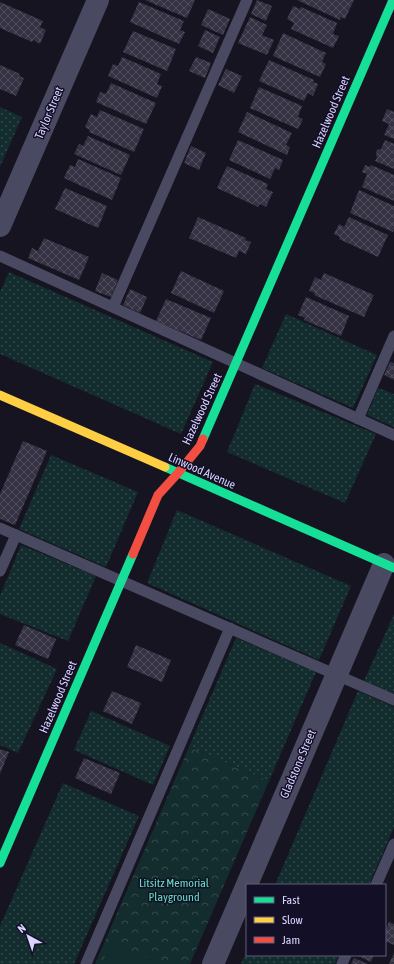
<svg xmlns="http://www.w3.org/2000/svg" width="394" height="964" font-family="'Asap Condensed',sans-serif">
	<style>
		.grass { fill: url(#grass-dots) }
		.park { fill: url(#park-crowns) }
		.pitch { fill: #132c2d }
		.building { fill: url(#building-cross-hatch) }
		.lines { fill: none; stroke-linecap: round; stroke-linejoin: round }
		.lane { stroke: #4a4962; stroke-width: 11 }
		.street { stroke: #4a4962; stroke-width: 22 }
		.fast { stroke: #16e098; stroke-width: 9 }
		.slow { stroke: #ffcf43; stroke-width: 9 }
		.jam { stroke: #f24e42; stroke-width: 9 }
		.labels { text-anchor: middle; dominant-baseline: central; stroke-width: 3; stroke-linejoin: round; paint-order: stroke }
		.street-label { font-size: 12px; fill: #d9d4ff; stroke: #130f26 }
		.park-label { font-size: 12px; fill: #5fe0c0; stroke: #130f26 }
	</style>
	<defs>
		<pattern id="grass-dots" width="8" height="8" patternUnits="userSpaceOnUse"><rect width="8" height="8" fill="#132c2d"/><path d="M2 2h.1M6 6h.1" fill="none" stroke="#354a4c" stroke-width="1.8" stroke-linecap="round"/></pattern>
		<pattern id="park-crowns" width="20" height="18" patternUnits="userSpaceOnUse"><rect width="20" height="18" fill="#132c2d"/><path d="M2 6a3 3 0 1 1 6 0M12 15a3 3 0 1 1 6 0" fill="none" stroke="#354a4c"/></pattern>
		<pattern id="building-cross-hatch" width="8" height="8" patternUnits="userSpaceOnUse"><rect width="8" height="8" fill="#343243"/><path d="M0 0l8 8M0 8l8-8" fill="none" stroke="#514f5f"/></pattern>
	</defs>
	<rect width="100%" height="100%" fill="#161421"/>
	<g class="grass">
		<path d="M0 107 22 117 0 167Z"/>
		<path d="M9 272 213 362 181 434 0 354V292Z"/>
		<path d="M286 314 377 355 353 408 262 368Z"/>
		<path d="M255 384 376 434 345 503 227 452Z"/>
		<path d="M378 388 394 394V427L367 415Z"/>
		<path d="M51 455 138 492 106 567 19 529Z"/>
		<path d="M177 510 351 586 319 660 147 583Z"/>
		<path d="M21 545 96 576 68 641 0 614V596Z"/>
		<path d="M394 614V694L364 681Z"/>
		<path d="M236 638 316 672 269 781 189 747Z"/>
		<path d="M0 643 57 669 18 753 0 745Z"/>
		<path d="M358 691 394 707V827L369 885H275Z"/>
		<path d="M91 711 170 746 153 785 74 750Z"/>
		<path d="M63 783 139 816 74 964H0V926Z"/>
		<path d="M247 949V955H339L335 964H241Z"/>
	</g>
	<path class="park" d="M189 747 269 781 190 964H95Z"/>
	<path class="pitch" d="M111 943 163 964H102Z"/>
	<g class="building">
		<path d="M145 0H195L187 18Z"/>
		<path d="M257 0 272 6 266 21 251 14Z"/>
		<path d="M297 0H354L345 19 341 17 340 20Z"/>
		<path d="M0 2 43 21 40 27 46 30 40 44 33 40 32 42 0 28Z"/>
		<path d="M139 2 184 21 180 30 185 32 179 44 130 22Z"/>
		<path d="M293 6 300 9 301 7 337 23 333 34 339 36 333 48 291 29 294 23 287 19Z"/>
		<path d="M208 9 230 19 223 35 201 25Z"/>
		<path d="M250 17 267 25 262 35 274 40 267 55 238 43Z"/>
		<path d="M205 30 220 37 213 53 198 46Z"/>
		<path d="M133 31 176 49 167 71 123 52Z"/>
		<path d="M283 33 326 53 322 62 326 64 320 77 273 56Z"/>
		<path d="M122 57 161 74 157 84 162 86 157 98 108 76 113 64 118 66Z"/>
		<path d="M196 57 211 63 205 78 189 71Z"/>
		<path d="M269 60 314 80 313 82 318 84 313 96 308 93 304 101 259 81Z"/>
		<path d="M0 65 20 74 19 76 24 78 16 96 0 89Z"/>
		<path d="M226 69 242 76 234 93 218 85Z"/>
		<path d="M111 83 156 103 146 124 96 102 100 92 106 94Z"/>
		<path d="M259 87 302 106 298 117 303 119 298 129 250 108Z"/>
		<path d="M387 109 394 112V139L384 135 389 124 382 121Z"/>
		<path d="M100 110 144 129 134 152 89 132 90 130 85 127 91 114 97 117Z"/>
		<path d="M247 112 292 133 286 145 290 147 287 155 238 132Z"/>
		<path d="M88 136 130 155 121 175 74 154 79 144 83 146Z"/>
		<path d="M238 140 283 160 279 170 275 168 270 179 229 160Z"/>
		<path d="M385 140 394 144V169L375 161 377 158 376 155 377 150 381 149Z"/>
		<path d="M191 146 206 153 199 170 184 163Z"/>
		<path d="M78 159 121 178 112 200 64 178 70 165 75 167Z"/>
		<path d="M365 165 370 167 371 165 394 175V201L362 187 367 174 362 172Z"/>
		<path d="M227 166 268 184 266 189 273 192 266 207 260 204 258 207 217 188Z"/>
		<path d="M65 188 107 206 98 228 55 209Z"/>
		<path d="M359 190 394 206V229L393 232 350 213Z"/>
		<path d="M198 217 246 238 245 240 251 242 246 254 239 251 236 258 189 238Z"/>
		<path d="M349 217 388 235 378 257 339 239 340 237 334 234 339 224 344 227Z"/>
		<path d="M44 238 89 257 79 280 28 258 32 248 38 251Z"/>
		<path d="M181 271 224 291 214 313 171 293Z"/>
		<path d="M102 273 118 280 111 297 95 291Z"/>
		<path d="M324 273 374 295 364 317 314 295 315 293 309 291 315 277 321 280Z"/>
		<path d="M130 289 147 297 140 313 123 305Z"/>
		<path d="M306 297 349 316 341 336 304 320 305 318 298 315Z"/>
		<path d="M166 299 211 318 201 340 156 321Z"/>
		<path d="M390 362 394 363V380L384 375Z"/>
		<path d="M23 441 47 451 15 525 0 519V494Z"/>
		<path d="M24 625 56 639 48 659 15 645Z"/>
		<path d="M136 645 171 660 162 682 127 667Z"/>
		<path d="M112 691 141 703 132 724 103 711Z"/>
		<path d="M0 749 9 752 0 774Z"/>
		<path d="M84 758 120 773 111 794 75 778Z"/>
		<path d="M389 922 394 924V945L385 941V932Z"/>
		<path d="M394 953V964H389Z"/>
		<path d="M356 955H374L371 962Z"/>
		<path d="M354 958 368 964H351Z"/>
	</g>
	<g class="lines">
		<g class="lane">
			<path d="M0 256 394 435"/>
			<path d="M113 307 247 0"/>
			<path d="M358 419 394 336"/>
			<path d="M0 528 394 700"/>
			<path d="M0 571 16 535"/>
			<path d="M376 885 394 844"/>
			<path d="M86 964 230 628"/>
			<path d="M342 964 346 955"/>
		</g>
		<g class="street">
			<path d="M0 226 98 0"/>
			<path d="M213 964 384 564"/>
		</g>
		<g class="fast">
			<path d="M203 439 393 0"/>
			<path d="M165 467 394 568"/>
			<path d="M0 863 133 554"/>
		</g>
		<path class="slow" d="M0 395 165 467"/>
		<path class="jam" d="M133 554 158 495 178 473 200 446 203 439"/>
	</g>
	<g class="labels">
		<g class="street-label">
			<text transform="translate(331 112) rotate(-67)">Hazelwood Street</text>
			<text transform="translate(49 113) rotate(-67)">Taylor Street</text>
			<text transform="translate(202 409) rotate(-65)">Hazelwood Street</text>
			<text transform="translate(202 471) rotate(24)">Linwood Avenue</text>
			<text transform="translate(58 697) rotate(-67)">Hazelwood Street</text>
			<text transform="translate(298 764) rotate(-67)">Gladstone Street</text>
		</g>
		<g class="park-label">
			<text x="174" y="883">Litsitz Memorial<tspan x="174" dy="14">Playground</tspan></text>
		</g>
	</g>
	<rect x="246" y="884" width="140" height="72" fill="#130f26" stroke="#625e7d"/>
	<rect x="254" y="897" width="20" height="6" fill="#16e098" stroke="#625e7d"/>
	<text x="282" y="904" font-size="12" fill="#d9d4ff">Fast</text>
	<rect x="254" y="917" width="20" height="6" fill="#ffcf43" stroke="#625e7d"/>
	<text x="282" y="924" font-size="12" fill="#d9d4ff">Slow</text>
	<rect x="254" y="937" width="20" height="6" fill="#f24e42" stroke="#625e7d"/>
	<text x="282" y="944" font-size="12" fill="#d9d4ff">Jam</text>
	<g transform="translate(28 936) rotate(320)" stroke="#130f26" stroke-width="3" paint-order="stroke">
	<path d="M0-3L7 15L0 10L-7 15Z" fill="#d9d4ff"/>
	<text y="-6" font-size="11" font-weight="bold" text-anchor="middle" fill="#d9d4ff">N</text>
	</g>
</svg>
